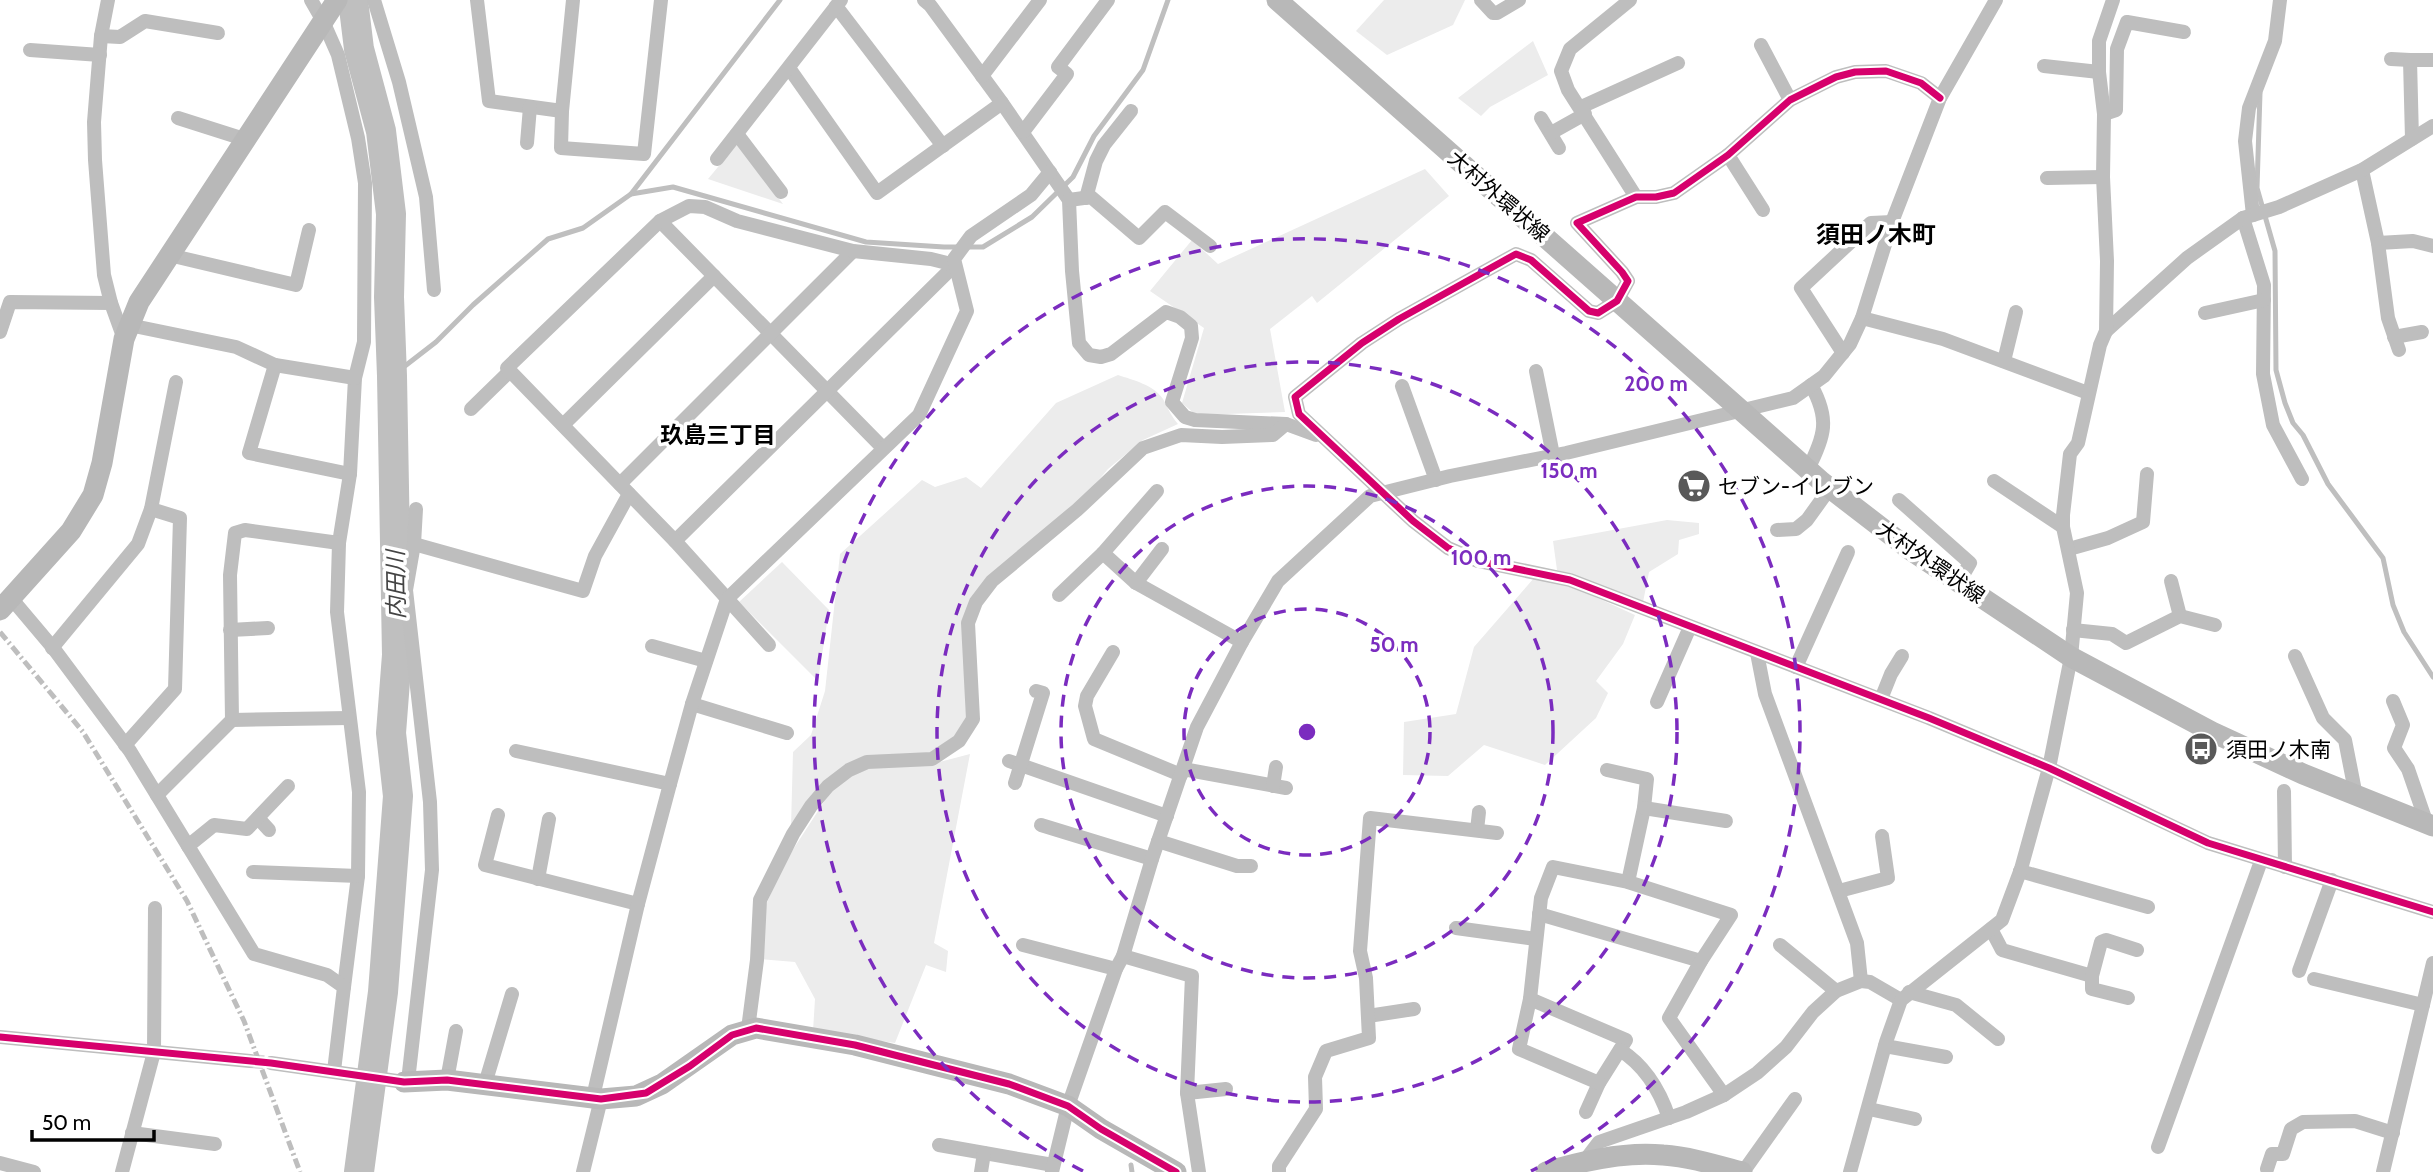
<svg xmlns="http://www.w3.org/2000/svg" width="2433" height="1172" font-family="Cabin,'Noto Sans JP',sans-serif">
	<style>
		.green { fill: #ececec }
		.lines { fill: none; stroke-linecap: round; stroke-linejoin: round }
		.stream { stroke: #bfbfbf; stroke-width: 5 }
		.river { stroke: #bfbfbf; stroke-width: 30 }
		.street-tunnel { stroke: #d9d9d9; stroke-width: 14; stroke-dasharray: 14 7; stroke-linecap: butt }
		.street { stroke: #bebebe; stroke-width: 14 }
		.secondary { stroke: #b8b8b8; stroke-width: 21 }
		.rail { stroke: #bebebe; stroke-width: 5; stroke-dasharray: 10 3.5 2 3.5; stroke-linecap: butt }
		.cycleway-casing { stroke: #fff; stroke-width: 11 }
		.cycleway { stroke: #d6006c; stroke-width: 7 }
		.ring { fill: none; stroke: #7b2cbf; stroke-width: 3.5; stroke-dasharray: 12 9 }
		.labels { text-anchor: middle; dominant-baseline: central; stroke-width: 7; stroke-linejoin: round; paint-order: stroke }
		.street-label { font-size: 21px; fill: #000; stroke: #fff }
		.poi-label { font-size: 21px; fill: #000; stroke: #fff; text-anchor: start }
		.neighbourhood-label { font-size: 23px; font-weight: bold; fill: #000; stroke: #fff }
		.water-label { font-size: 23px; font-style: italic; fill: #444; stroke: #fff }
		.quarter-label { font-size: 24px; font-weight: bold; fill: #000; stroke: #fff }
		.centre { fill: #7b2cbf; stroke: #fff; stroke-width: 3.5 }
		.ring-label { font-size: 21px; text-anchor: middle; font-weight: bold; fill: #7b2cbf; stroke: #fff; stroke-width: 7; stroke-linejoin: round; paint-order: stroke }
	</style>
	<rect width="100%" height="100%" fill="#fff"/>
	<g class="green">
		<path d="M1384 0H1465L1453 25 1387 55 1356 31Z"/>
		<path d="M1533 41 1548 75 1490 107 1481 116 1458 98Z"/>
		<path d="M737 144 783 204 708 179Z"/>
		<path d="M1425 169 1449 196 1317 303 1312 296 1270 329 1285 412 1196 415 1182 403 1204 328 1150 291 1192 240 1218 264Z"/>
		<path d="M1118 375C1133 380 1154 385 1163 399 1168 408 1171 416 1178 424L1143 440 1108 469 1076 507 974 598 969 719 957 738 931 755 867 759 791 827 793 752 811 735 825 691 840 554 922 480 935 487 966 477 981 488 1056 403Z"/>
		<path d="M1667 520 1699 523V534L1679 540 1678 554 1649 572 1643 602 1557 570 1553 541Z"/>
		<path d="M782 562 829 610 818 681 739 602Z"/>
		<path d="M1534 578 1569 585 1635 615 1623 644 1596 681 1608 693 1596 718 1545 765 1484 745 1448 776 1403 775 1404 722 1456 714 1474 647Z"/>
		<path d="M970 754 934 943 948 951 946 972 926 965 895 1043 813 1031 815 999 795 962 760 959 766 905 783 865 831 791 848 775 868 766 932 764Z"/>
	</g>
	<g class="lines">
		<g class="stream">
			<path d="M2260 93 2257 188 2275 251 2276 370 2285 403 2293 423 2303 435 2328 484 2383 558 2393 605 2404 632 2433 677"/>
			<path d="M631 194 673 187 866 242 944 247H983L1032 217 1073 177 1094 136 1143 70 1168 0"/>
			<path d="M392 376 436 342 473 305 548 239 583 228 631 194 780 0"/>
			<path d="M1131 1165 1132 1172"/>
		</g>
		<path class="river" d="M353 0 359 49 381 131 391 214 389 297 392 376 397 655 391 733 398 796 383 992 359 1172"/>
		<path class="street-tunnel" d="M250 1061 271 1063"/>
		<g class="street">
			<path d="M108 0 101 36 94 122 95 160 104 275 111 303 124 339"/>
			<path d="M311 0 323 21 338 55 358 138 365 183 364 342 355 378 350 474 339 543 337 612 359 792 358 876 344 987"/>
			<path d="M374 0 399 82 426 197 434 290"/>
			<path d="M477 0 489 101 562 111"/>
			<path d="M573 0 562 111 561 148 644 154 661 0"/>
			<path d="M924 0 930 5 1002 103 1069 200 1072 271 1079 343 1089 355 1101 357 1111 354 1166 312 1180 317 1191 326 1192 338 1172 402 1185 417 1195 420 1286 424 1316 435"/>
			<path d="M1481 0 1493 13H1497L1519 0"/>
			<path d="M1630 0 1570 49 1561 71 1568 90 1636 197"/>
			<path d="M836 6 943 146"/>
			<path d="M101 36 120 37 145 21 218 33"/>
			<path d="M1761 45 1790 100"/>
			<path d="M30 50 100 55"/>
			<path d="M2391 59 2410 60"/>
			<path d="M2044 66 2099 72"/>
			<path d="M789 68 877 193 1002 103"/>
			<path d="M982 76 1040 0"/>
			<path d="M1940 98 1921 83 1886 71 1855 72 1836 77 1790 100 1728 155 1674 193 1656 197H1636L1577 223 1622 272 1628 281 1617 301 1598 313 1589 311 1531 260 1516 254 1399 319 1362 343 1295 397 1299 414 1413 521 1448 548 1478 561 1570 580 1929 718 2049 768 2208 843 2433 912"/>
			<path d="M1581 107 1678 63"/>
			<path d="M2104 114 2116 110 2117 49 2127 22 2184 32"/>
			<path d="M178 118 244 139"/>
			<path d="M1541 118 1559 148"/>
			<path d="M1023 132 1067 74 1058 67 1108 0"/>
			<path d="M1551 133 1585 114"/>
			<path d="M737 134 781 192"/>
			<path d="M2412 139 2410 60H2433"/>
			<path d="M527 143 530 107"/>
			<path d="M1728 155 1763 210"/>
			<path d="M717 159 841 0"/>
			<path d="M2362 170 2378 243 2413 241 2433 246"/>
			<path d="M2047 178 2103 177"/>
			<path d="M1086 198 1096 161 1104 145 1131 111"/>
			<path d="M1069 200 1091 197 1139 238 1165 212 1210 246"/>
			<path d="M2253 215 2245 141 2249 108 2275 41 2280 0"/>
			<path d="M2243 218 2264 285 2263 374 2273 425 2302 479"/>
			<path d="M660 221 883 448"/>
			<path d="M2378 243 2388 318 2399 350"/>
			<path d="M169 255 296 285 309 230"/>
			<path d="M2205 313 2264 300"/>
			<path d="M1862 318 1943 339 2088 393"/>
			<path d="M129 325 236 347 275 365 355 378"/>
			<path d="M2106 331 2187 258 2243 218 2279 207 2362 170 2433 126"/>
			<path d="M0 332 10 302 111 303"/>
			<path d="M2394 337 2422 332"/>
			<path d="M1843 353 1801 288 1871 223 1892 222"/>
			<path d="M2004 361 2016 312"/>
			<path d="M275 365 249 453 350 474"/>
			<path d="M1536 371 1553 455"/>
			<path d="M1402 386 1436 480"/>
			<path d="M471 409 510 371"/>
			<path d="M563 425 714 276"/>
			<path d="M1808 469C1825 436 1830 419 1811 385"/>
			<path d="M1994 481 2063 527"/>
			<path d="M620 484 853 251"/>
			<path d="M1899 500 1970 563 1959 582"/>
			<path d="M1777 530 1796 529 1807 520 1830 488"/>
			<path d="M675 541 955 265"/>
			<path d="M414 544 583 591 595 556 629 494"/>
			<path d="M2069 549 2108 538 2143 522 2147 474"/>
			<path d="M1103 553 1136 583 1242 642"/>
			<path d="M2171 581 2180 616"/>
			<path d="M1136 583 1162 549"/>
			<path d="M1059 595 1103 553 1157 491"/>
			<path d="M11 598 54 649 130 751 254 954 327 975 344 987 334 1071"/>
			<path d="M230 630 268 628"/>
			<path d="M2073 630 2112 634 2126 643 2180 616 2215 625"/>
			<path d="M769 645 675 541 507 368 660 221 689 206 705 207 737 221 853 251 931 259 955 265"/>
			<path d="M652 646 706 661"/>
			<path d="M52 648 138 544 151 509 176 382"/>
			<path d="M1113 652 1087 696 1085 706 1094 739 1181 775"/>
			<path d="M1757 653 1765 694 1857 943 1861 981"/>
			<path d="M2295 656 2323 718 2345 740 2356 796"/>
			<path d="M1796 667 1848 552"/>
			<path d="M1881 699 1891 674 1902 656"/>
			<path d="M2393 701 2403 725 2394 748 2408 769 2427 824"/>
			<path d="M1657 702 1690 627"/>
			<path d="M692 704 787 733"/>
			<path d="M232 720 349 718"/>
			<path d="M125 745 175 689 180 518 151 509"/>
			<path d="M516 751 670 784"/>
			<path d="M1009 761 1167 816"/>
			<path d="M1183 769 1286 788"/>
			<path d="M1607 770 1647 779 1644 808 1628 882"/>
			<path d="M1015 783 1043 693 1036 691"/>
			<path d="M1273 786 1276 767"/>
			<path d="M2284 791 2285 867"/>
			<path d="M157 795 232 720 230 575 235 533 245 530 339 543"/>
			<path d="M1644 808 1726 821"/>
			<path d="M498 815 485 865 638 904"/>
			<path d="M258 818 269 830"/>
			<path d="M1041 825 1152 859"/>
			<path d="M1477 830 1479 812"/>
			<path d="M1158 841 1237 866H1251"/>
			<path d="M188 846 214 825 247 829 288 786"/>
			<path d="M2020 871 2148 907"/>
			<path d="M253 872 358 876"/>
			<path d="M538 879 549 819"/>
			<path d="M1839 891 1888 878 1882 836"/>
			<path d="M1539 914 1701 961"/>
			<path d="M1456 928 1536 939"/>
			<path d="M1991 929 2002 950 2092 976 2101 942 2106 940 2137 950"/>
			<path d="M1023 945 1116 969"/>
			<path d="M1780 945 1836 991"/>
			<path d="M1123 956 1192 976 1187 1093 1199 1172"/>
			<path d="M2299 971 2332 880"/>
			<path d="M2092 976V989L2128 998"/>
			<path d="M2314 979 2423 1005"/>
			<path d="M1909 992 1956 1005 1998 1039"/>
			<path d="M1530 999 1626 1040 1599 1083 1586 1112"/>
			<path d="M1368 1016 1414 1009"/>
			<path d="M748 1029 757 960 760 900 793 834 811 806 828 786 849 770 867 762 932 759 959 741 973 719 968 623 976 602 992 581 1077 510 1143 448 1181 435 1222 437 1273 435 1286 424"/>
			<path d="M0 1037 250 1061"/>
			<path d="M1885 1046 1946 1057"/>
			<path d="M1620 1050C1644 1065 1660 1091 1669 1118"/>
			<path d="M271 1063 404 1082"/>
			<path d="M447 1080 456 1031"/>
			<path d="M408 1081 432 870 430 802 406 590 414 544 416 509"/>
			<path d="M1599 1083 1519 1049 1530 999 1541 898 1553 867 1628 882 1731 915 1701 961 1669 1018 1724 1095"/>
			<path d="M485 1084 512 994"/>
			<path d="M1187 1093 1226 1089"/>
			<path d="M593 1097 638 904 670 784 692 704 727 599 919 415 967 311 954 259 971 236 1031 195 1050 172"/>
			<path d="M1869 1109 1915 1119"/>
			<path d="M132 1133 215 1144"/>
			<path d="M939 1145 1053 1165"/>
			<path d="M2158 1147 2261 861"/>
			<path d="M0 1163 34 1172"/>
			<path d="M1583 1163 1599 1142 1686 1112 1724 1095 1757 1073 1786 1047 1813 1012 1836 991 1861 981 1870 982 1901 1000"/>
			<path d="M2267 1169 2272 1154H2283L2291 1129 2303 1122 2355 1121 2393 1133"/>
			<path d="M122 1172 154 1052 155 908"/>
			<path d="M583 1172 601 1099"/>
			<path d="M981 1172 984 1153"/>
			<path d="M1052 1172 1068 1106 1116 969 1123 956 1152 859 1197 727 1242 642 1278 581 1370 496 1450 476 1566 453 1793 398 1824 376 1850 344 1862 318 1892 222 1940 98 1996 0"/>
			<path d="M1279 1172V1166L1316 1109 1315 1077 1326 1051 1369 1038 1366 978 1360 951 1370 818 1497 833"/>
			<path d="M1743 1172 1795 1099"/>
			<path d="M1850 1172 1886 1042 1901 1000 2002 920 2021 869 2049 768 2071 657 2077 593 2063 527V515L2070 454 2078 443 2100 345 2106 331 2107 261 2103 177 2104 114 2099 72V41L2113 0"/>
			<path d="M2383 1172 2433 963"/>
		</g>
		<g class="secondary">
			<path d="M1277 0 1822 482 1909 549 2071 657 2212 732 2303 774 2433 826"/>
			<path d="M0 610 71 531 93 495 102 463 124 339 139 302 337 0"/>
			<path d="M404 1082 447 1080 601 1099 636 1096 662 1084 732 1035 756 1028 855 1045 1009 1084 1068 1106 1101 1129 1176 1172"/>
			<path d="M1546 1172C1582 1161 1625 1151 1663 1155 1690 1157 1716 1165 1742 1172"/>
		</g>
		<path class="rail" d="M0 632 83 732 187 901 244 1021 300 1172"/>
		<defs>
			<g id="cycleway">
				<path d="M1940 98 1921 83 1886 71 1855 72 1836 77 1790 100 1728 155 1674 193 1656 197H1636L1577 223 1622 272 1628 281 1617 301 1598 313 1589 311 1531 260 1516 254 1399 319 1362 343 1295 397 1299 414 1413 521 1448 548 1478 561 1570 580 1929 718 2049 768 2208 843 2433 912"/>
				<path d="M0 1037 271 1063 404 1082 447 1080 601 1099 646 1093 690 1066 732 1035 756 1028 855 1045 1009 1084 1068 1106 1101 1129 1176 1172"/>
			</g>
		</defs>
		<use href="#cycleway" class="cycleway-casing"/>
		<use href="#cycleway" class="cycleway"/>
	</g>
	<g class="ring">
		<circle cx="1307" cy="732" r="123"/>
		<circle cx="1307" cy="732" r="246"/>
		<circle cx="1307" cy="732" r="370"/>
		<path d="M1083 1171A493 493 0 1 1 1531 1171"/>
	</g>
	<defs>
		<symbol id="supermarket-disc" viewBox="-11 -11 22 22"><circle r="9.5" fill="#595959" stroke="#fff"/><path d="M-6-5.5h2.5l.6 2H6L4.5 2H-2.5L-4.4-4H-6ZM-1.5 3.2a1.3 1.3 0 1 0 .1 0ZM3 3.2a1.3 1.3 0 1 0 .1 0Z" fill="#fff"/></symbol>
		<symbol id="bus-disc" viewBox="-11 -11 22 22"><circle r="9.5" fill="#595959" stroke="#fff"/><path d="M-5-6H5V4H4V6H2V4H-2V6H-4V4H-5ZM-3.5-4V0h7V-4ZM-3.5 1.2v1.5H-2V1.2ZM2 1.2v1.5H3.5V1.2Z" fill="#fff"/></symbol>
	</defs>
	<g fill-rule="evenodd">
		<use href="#supermarket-disc" x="1675" y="467" width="38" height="38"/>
		<use href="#bus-disc" x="2182" y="730" width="38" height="38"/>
	</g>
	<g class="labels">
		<g class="street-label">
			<text transform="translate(1499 196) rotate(41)">大村外環状線</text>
			<text transform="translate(1931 562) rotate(35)">大村外環状線</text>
		</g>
		<g class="poi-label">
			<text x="1718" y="486">セブン-イレブン</text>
			<text x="2226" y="749">須田ノ木南</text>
		</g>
		<g class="neighbourhood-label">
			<text x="718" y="435">玖島三丁目</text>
		</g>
		<g class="water-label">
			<text transform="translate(396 585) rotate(-91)">内田川</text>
		</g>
		<g class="quarter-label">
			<text x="1876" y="234">須田ノ木町</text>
		</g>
	</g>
	<circle cx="1307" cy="732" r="10" class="centre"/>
	<g class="ring-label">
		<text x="1656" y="391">200 m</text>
		<text x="1569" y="478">150 m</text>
		<text x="1481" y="565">100 m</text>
		<text x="1394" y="652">50 m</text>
	</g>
	<path d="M32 1130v10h122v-10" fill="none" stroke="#000000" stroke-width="3.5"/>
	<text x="42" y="1130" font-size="21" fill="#000000" stroke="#ffffff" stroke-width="5" paint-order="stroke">50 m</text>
</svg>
